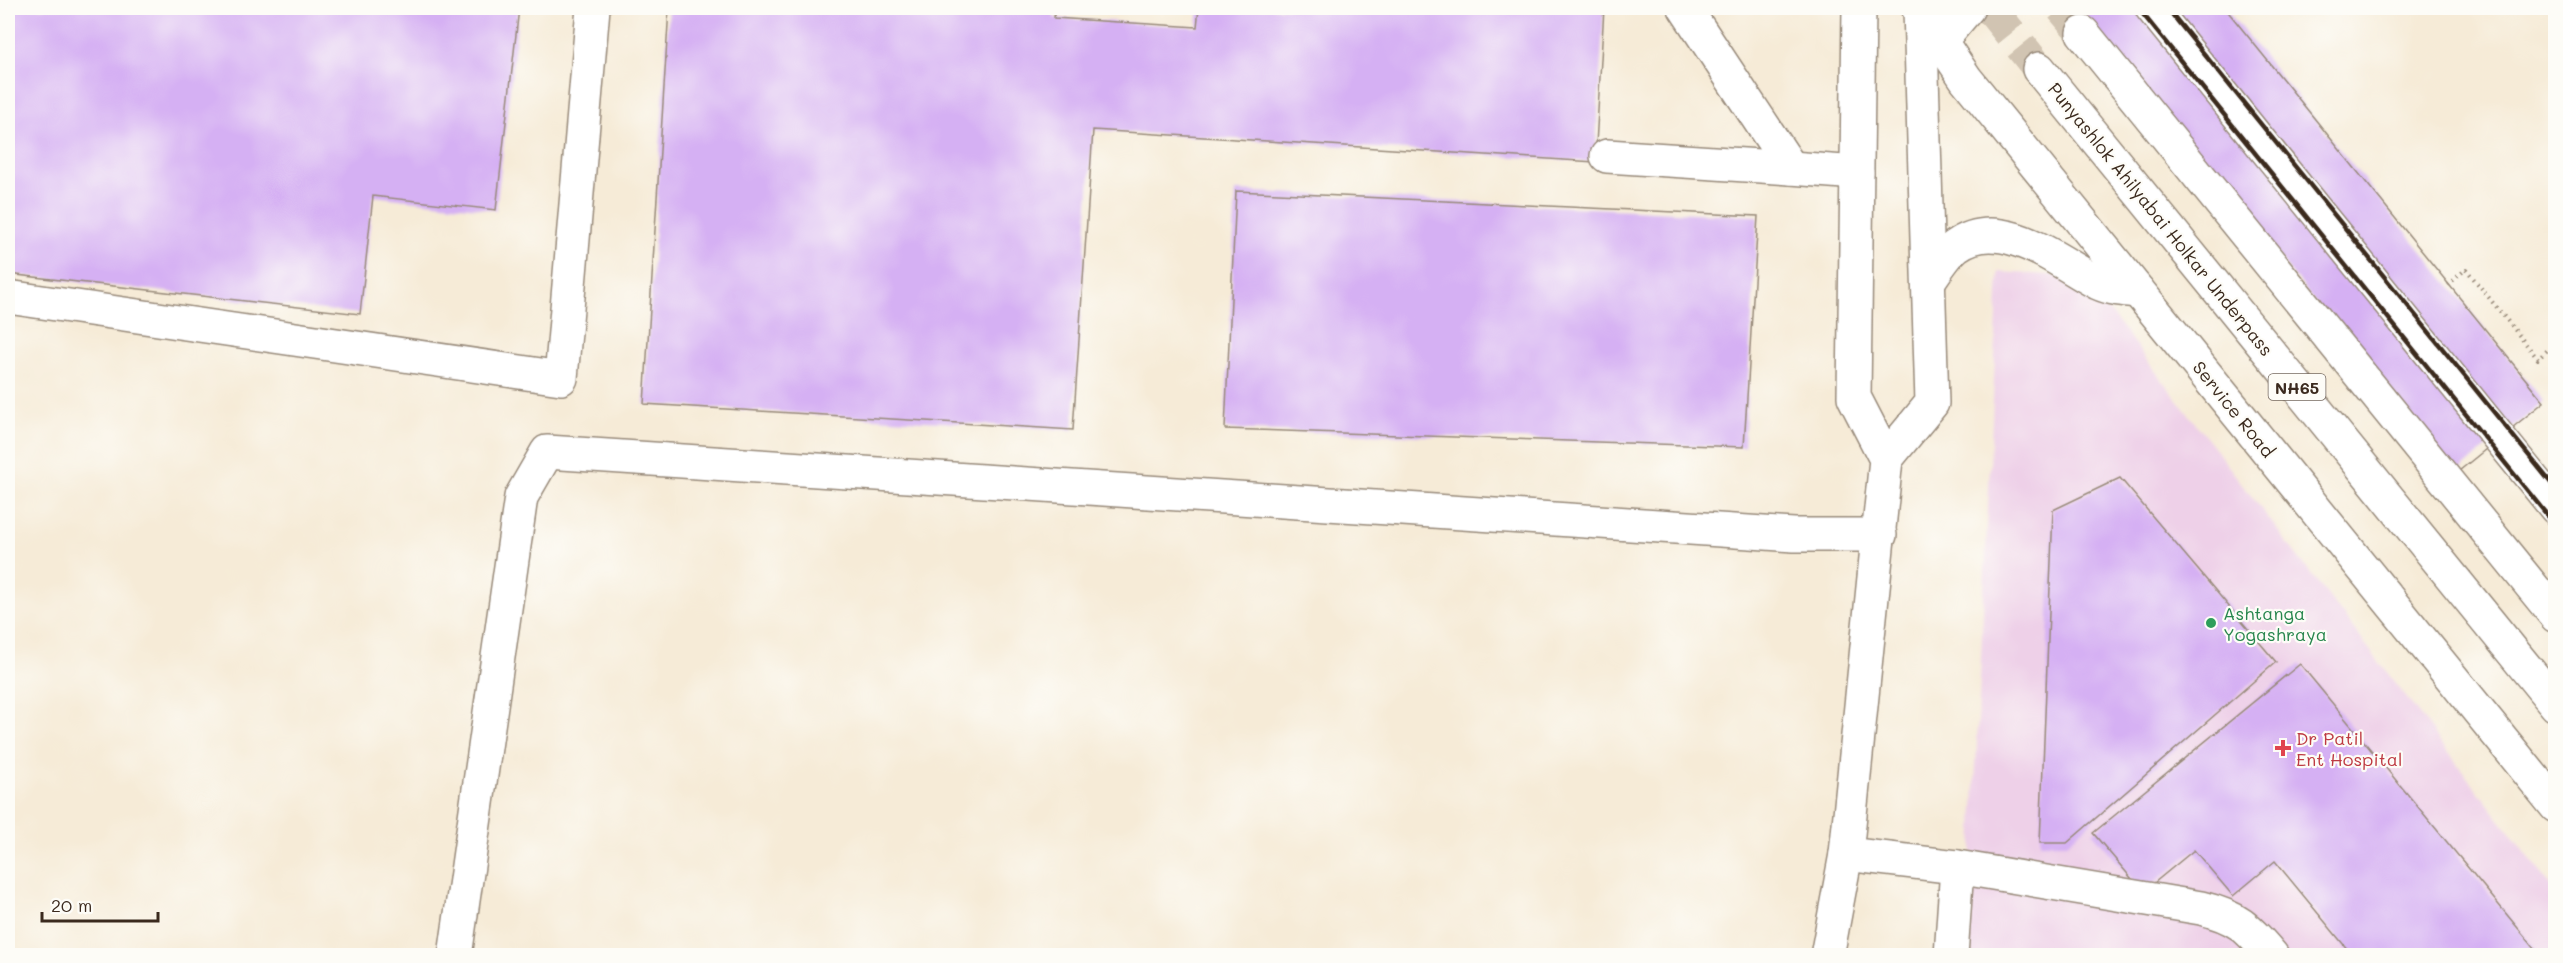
<svg xmlns="http://www.w3.org/2000/svg" width="2563" height="963" font-family="Mali,sans-serif">
	<style>
		.built { fill: #eed0e8 }
		.building { fill: #d5b0f3 }
		.lines { fill: none; stroke-linecap: round; stroke-linejoin: round }
		.highway-tunnel { stroke: #d1c4b2; stroke-width: 33; stroke-dasharray: 33 16; stroke-linecap: butt }
		.minor-casing { stroke: #988a7a; stroke-width: 36 }
		.major-casing { stroke: #988a7a; stroke-width: 36 }
		.highway-casing { stroke: #988a7a; stroke-width: 36 }
		.path { stroke: #988a7a; stroke-width: 4; stroke-dasharray: 1.5 4.5; stroke-linecap: butt }
		.minor { stroke: #fff; stroke-width: 33 }
		.major { stroke: #fff; stroke-width: 33 }
		.highway { stroke: #fff; stroke-width: 33 }
		.rail { stroke: #3b2a1e; stroke-width: 4.5 }
		.leisure-dot { fill: #2e9e5b; stroke: #fdfcf7; stroke-width: 2 }
		.health-dot { fill: #e0444e; stroke: #fdfcf7; stroke-width: 2 }
		.labels { text-anchor: middle; dominant-baseline: central; stroke-width: 4.5; stroke-linejoin: round; paint-order: stroke }
		.shield { fill: #fdfcf7; stroke: #75695f; stroke-width: 1.5 }
		.shield-label { font-size: 16px; font-weight: bold; fill: #3b2a1e }
		.street-label { font-size: 18px; fill: #3b2a1e; stroke: #fdfcf7 }
		.leisure-label { font-size: 18px; fill: #27864d; stroke: #fdfcf7; text-anchor: start }
		.health-label { font-size: 18px; fill: #be3a42; stroke: #fdfcf7; text-anchor: start }
	</style>
	<rect width="100%" height="100%" fill="#fdfcf7"/>
	<filter id="ink" filterUnits="userSpaceOnUse"><feTurbulence type="fractalNoise" baseFrequency=".0167" numOctaves="2"/><feDisplacementMap in="SourceGraphic" scale="12" xChannelSelector="R" yChannelSelector="G"/><feConvolveMatrix kernelMatrix="1 2 1 2 8 2 1 2 1" color-interpolation-filters="sRGB"/></filter>
	<filter id="wash" filterUnits="userSpaceOnUse"><feTurbulence type="fractalNoise" baseFrequency=".008" numOctaves="4" result="noise"/><feDisplacementMap in="SourceGraphic" scale="24" xChannelSelector="R" yChannelSelector="G"/><feGaussianBlur stdDeviation="1.35" result="paint"/><feColorMatrix in="noise" values="0 0 0 0 0 0 0 0 0 0 0 0 0 0 0 0 0 1.4 0 .05"/><feComposite in="paint" operator="in"/></filter>
	<g filter="url(#wash)">
		<rect width="100%" height="100%" fill="#f6ebd7"/>
		<path class="built" d="M1999 272 2083 277 2555 891V955L1967 956Z"/>
		<g id="blocks">
			<g class="building">
				<path d="M8 8H519L496 210 373 196 360 314 8 274Z"/>
				<path d="M669 8H1055L1054 18 1197 27 1199 8H1604L1595 162 1093 130 1073 430 644 404Z"/>
				<path d="M2078 8H2225L2544 402 2454 475Z"/>
				<path d="M1236 191 1758 216 1744 447 1225 429Z"/>
				<path d="M2120 478 2276 662 2067 843H2040L2053 510Z"/>
				<path d="M2300 664 2541 956H2353L2275 861 2233 896 2194 850 2143 892 2093 833Z"/>
			</g>
		</g>
	</g>
	<g filter="url(#ink)">
		<use href="#blocks" fill-opacity="0" stroke="#988a7a" stroke-width="1.5"/>
		<g class="lines">
			<g class="highway-tunnel">
				<path d="M1990 8 2039 69"/>
				<path d="M2062 8 2083 33"/>
			</g>
			<defs>
				<g id="minor">
					<path d="M1607 156 1791 168 1685 8"/>
					<path d="M1791 168 1857 173"/>
					<path d="M8 297 561 378 593 8"/>
					<path d="M1846 854 1957 867 2201 908C2238 917 2247 927 2272 956"/>
					<path d="M455 956 521 497 547 452 1794 535H1880"/>
					<path d="M1951 956 1957 867"/>
				</g>
				<g id="major">
					<path d="M1918 8 1966 79 2556 806"/>
					<path d="M2152 8 2556 508"/>
					<path d="M1940 41 1968 8"/>
					<path d="M1930 279C1937 269 1946 254 1956 246 2001 213 2058 262 2098 283 2111 289 2125 290 2138 291"/>
					<path d="M1886 459 1932 403 1920 9"/>
					<path d="M1827 956 1846 854 1886 459 1854 397 1859 8"/>
				</g>
				<g id="highway">
					<path d="M2083 33 2556 616"/>
					<path d="M2039 69 2556 705"/>
				</g>
			</defs>
			<use href="#minor" class="minor-casing"/>
			<use href="#major" class="major-casing"/>
			<use href="#highway" class="highway-casing"/>
			<path class="path" d="M2448 285 2466 269 2538 359 2556 342"/>
			<use href="#minor" class="minor"/>
			<use href="#major" class="major"/>
			<use href="#highway" class="highway"/>
			<g class="rail">
				<path d="M2138 8 2556 526"/>
				<path d="M2167 8 2556 489"/>
			</g>
		</g>
	</g>
	<circle class="leisure-dot" cx="2211" cy="623" r="6"/>
	<path class="health-dot" d="M2280 739h6v6h6v6h-6v6h-6v-6h-6v-6h6z"/>
	<g class="labels">
		<rect class="shield" x="2268.5" y="374" width="57" height="26" rx="4.5"/>
		<g class="shield-label">
			<text x="2297" y="387">NH65</text>
		</g>
		<g class="street-label">
			<text transform="translate(2161 219) rotate(51)">Punyashlok Ahilyabai Holkar Underpass</text>
			<text transform="translate(2234 409) rotate(51)">Service Road</text>
		</g>
		<g class="leisure-label">
			<text x="2223" y="613">Ashtanga<tspan x="2223" dy="21">Yogashraya</tspan></text>
		</g>
		<g class="health-label">
			<text x="2296" y="738">Dr Patil<tspan x="2296" dy="21">Ent Hospital</tspan></text>
		</g>
	</g>
	<rect width="2563" height="963" fill="none" stroke="#fdfcf7" stroke-width="30"/>
	<path d="M42 912v9h116v-9" fill="none" stroke="#3b2a1e" stroke-width="3"/>
	<text x="51" y="912" font-size="18" fill="#3b2a1e" stroke="#fdfcf7" stroke-width="4.5" paint-order="stroke">20 m</text>
</svg>
